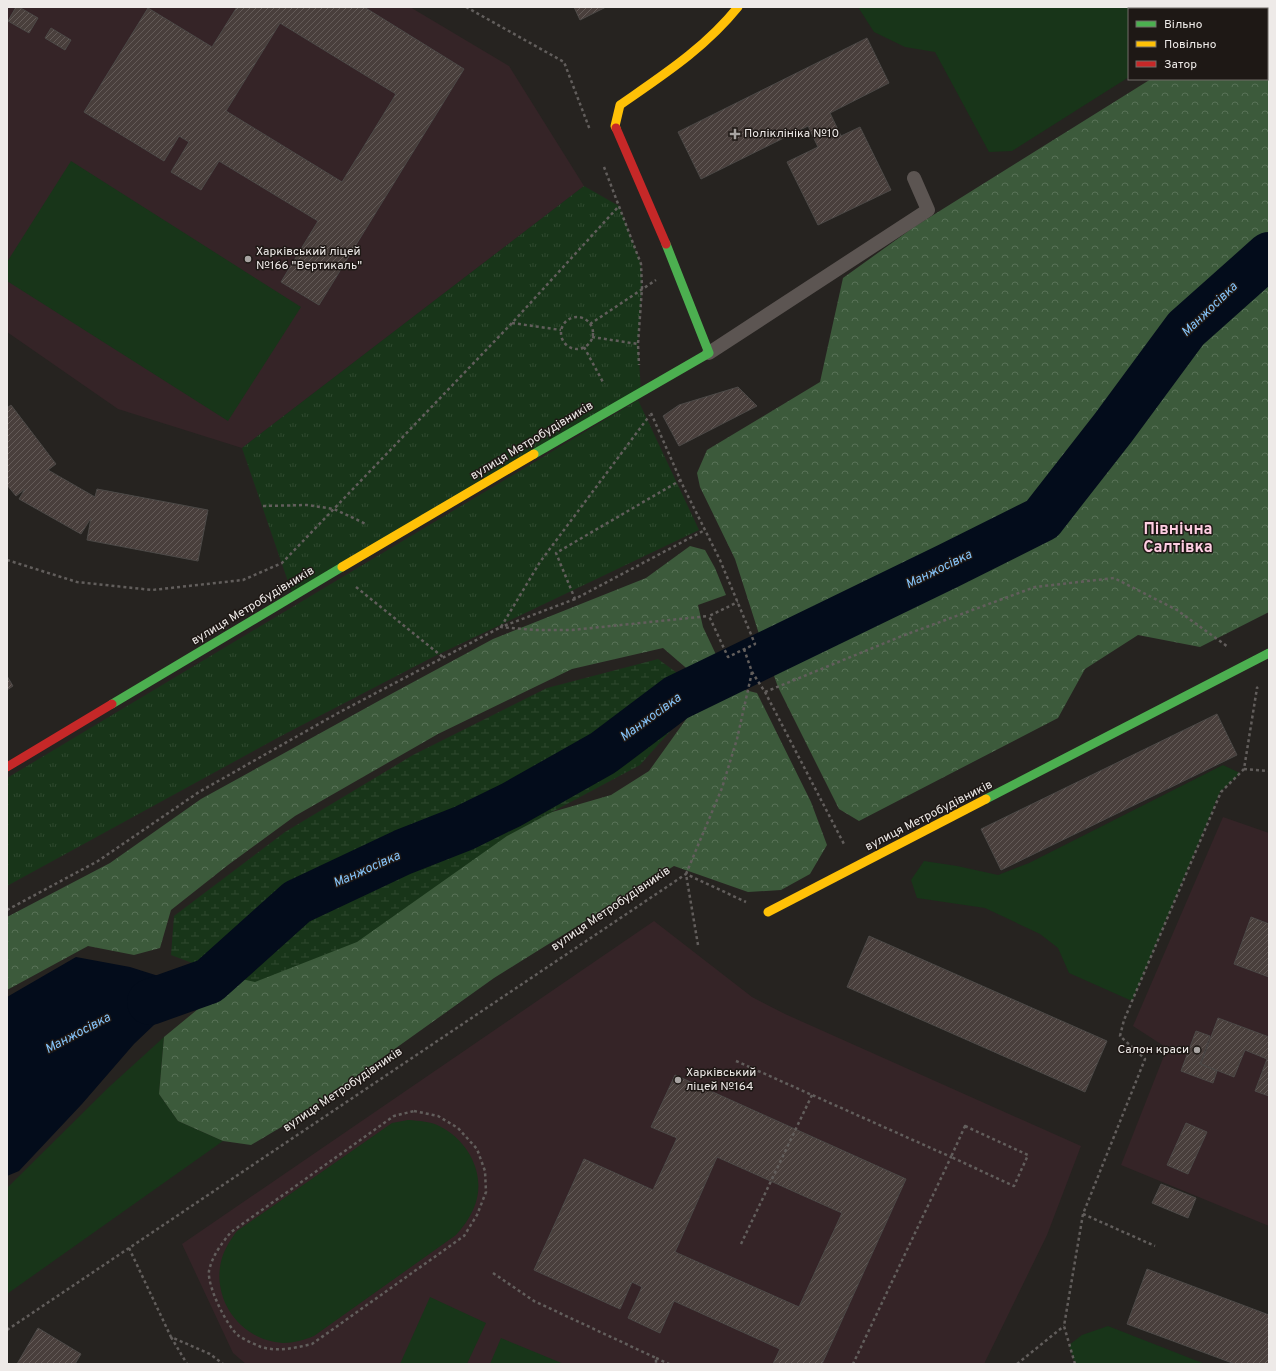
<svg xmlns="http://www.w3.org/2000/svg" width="1276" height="1371" font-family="Overpass,sans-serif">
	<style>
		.education { fill: #352427 }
		.green { fill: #183519 }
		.forest { fill: url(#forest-crowns) }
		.wetland { fill: url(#wetland-marsh) }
		.park { fill: url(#park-tufts) }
		.water { fill: #030c1b }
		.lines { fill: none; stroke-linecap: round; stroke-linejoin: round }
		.river { stroke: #030c1b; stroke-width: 46 }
		.building { fill: url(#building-hatch); stroke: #4c4947; fill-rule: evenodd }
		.path { stroke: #625e5c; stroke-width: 2.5; stroke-dasharray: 3 3; stroke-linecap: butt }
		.lane { stroke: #5c5552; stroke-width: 14 }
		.fast { stroke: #4caf50; stroke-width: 9 }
		.slow { stroke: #ffc107; stroke-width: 9 }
		.jam { stroke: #c62828; stroke-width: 9 }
		.poi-dot { fill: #a8a4a2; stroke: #1e1815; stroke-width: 1.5 }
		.labels { text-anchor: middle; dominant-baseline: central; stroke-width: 3; stroke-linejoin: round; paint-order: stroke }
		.poi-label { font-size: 12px; fill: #eeeae8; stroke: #1e1815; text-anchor: start }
		.street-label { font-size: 12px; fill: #eeeae8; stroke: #1e1815 }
		.water-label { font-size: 13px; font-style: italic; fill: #86c5fb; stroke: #1e1815 }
		.district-label { font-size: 16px; font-weight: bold; fill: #fecee2; stroke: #1e1815 }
	</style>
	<defs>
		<pattern id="forest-crowns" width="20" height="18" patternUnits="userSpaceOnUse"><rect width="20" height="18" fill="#3c5a3b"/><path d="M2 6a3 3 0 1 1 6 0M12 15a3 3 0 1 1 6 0" fill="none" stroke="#587257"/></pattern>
		<pattern id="wetland-marsh" width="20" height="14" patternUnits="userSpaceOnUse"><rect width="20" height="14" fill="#183519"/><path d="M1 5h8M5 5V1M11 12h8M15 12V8" fill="none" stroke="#2f492f"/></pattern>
		<pattern id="park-tufts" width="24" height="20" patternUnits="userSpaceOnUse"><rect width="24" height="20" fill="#183519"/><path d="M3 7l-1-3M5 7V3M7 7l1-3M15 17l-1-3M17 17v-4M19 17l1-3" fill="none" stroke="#2f492f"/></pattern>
		<pattern id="building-hatch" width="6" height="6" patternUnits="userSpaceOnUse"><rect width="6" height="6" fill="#493f3c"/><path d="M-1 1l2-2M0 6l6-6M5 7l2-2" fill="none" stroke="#645b58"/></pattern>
	</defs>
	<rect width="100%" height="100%" fill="#262320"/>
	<g class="education">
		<path d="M7 7H410L509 66 584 186 242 448 118 409 7 332Z"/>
		<path d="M1223 817 1269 833V1226L1121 1165 1167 1048 1133 1026Z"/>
		<path d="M654 921 752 997 785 1014 1081 1146 1047 1235 984 1364H246L233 1353 182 1244Z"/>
	</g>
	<g class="green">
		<path d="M858 7H1239L1237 9H1129V77L1012 151 989 152 935 52 905 47 874 32Z"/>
		<path d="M71 161 301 307 228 421 7 281V262Z"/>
		<path d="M1223 765 1240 773 1220 792 1132 1001 1069 973 1058 948 1040 934 985 908 917 898 911 880 924 861 957 866 998 875 1029 863Z"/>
		<path d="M164 1037 159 1094 178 1121 223 1141 7 1294V1188L109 1087Z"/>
		<path d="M408 1120C419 1121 431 1121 441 1127 470 1142 488 1178 473 1210 469 1219 463 1227 456 1235L314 1336C304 1340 294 1343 283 1343 241 1341 210 1299 222 1258 225 1248 231 1239 237 1231L392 1123Z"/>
		<path d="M430 1297 486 1323 467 1364H400Z"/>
		<path d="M1108 1326 1205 1364H1075L1069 1345 1082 1335Z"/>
		<path d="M501 1338 564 1364H490Z"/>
	</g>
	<g class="forest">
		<path d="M1267 41 1269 42V612L1200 647 1138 635 1085 669 1058 718 859 821 839 809 778 687 759 634 735 559 700 487 697 473 707 450 820 382 843 278 914 227 1151 79H1267Z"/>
		<path d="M690 546 705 550 715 568 726 595 698 605 703 627 720 663 710 669 692 673 663 648 572 669 438 734 295 816 228 865 171 910 160 948 134 955 88 946 7 990V917L110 863 201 799 393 693 493 639 646 578Z"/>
		<path d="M725 685 757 693 811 802 827 845 810 874 781 890 748 892 674 866 494 978 305 1113 251 1145 223 1141 178 1121 159 1094 164 1037 305 921 521 821 611 795 649 771 702 697Z"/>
	</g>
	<path class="wetland" d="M658 659 684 678 681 719 640 765 507 836 357 942 255 982 224 975 171 955 174 916 285 832 413 755 547 688Z"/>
	<g class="park">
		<path d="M584 186 619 206 641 264 642 288 638 344 641 391 293 596 242 448Z"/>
		<path d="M638 400 699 530 433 657 281 736 7 886V778Z"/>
	</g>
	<path class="water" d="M76 957 130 967 168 979 209 981 175 1005 134 1044 82 1104 19 1171 7 1176V997Z"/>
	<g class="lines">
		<path class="river" d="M150 1002 209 981 297 902 403 852 464 828 511 805 603 753 676 698 948 566 1042 519 1113 428 1186 329 1269 255"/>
	</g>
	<g class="building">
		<path d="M16 7H19L38 18 29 33 8 21Z"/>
		<path d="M237 7H364L464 69 319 305 281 282 318 221 219 161 201 190 171 172 189 142 179 136 164 161 84 112 148 8 212 47ZM280 23 396 94 342 182 226 111Z"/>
		<path d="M574 7H606L580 20Z"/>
		<path d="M51 28 71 40 65 50 45 38Z"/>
		<path d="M867 38 889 83 830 113 841 136 860 127 891 190 818 225 787 162 818 147 808 126 701 179 678 132Z"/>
		<path d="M738 387 757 406 679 446 663 416 679 405Z"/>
		<path d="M11 405 56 464 48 470 95 497 97 489 208 510 198 561 87 540 91 518 81 534 19 499 25 489 16 496 7 485V408Z"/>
		<path d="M7 676 13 686 7 690Z"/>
		<path d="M1217 714 1237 755 1001 870 981 829Z"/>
		<path d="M1251 917 1269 924V977L1234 964Z"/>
		<path d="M869 936 1107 1041 1085 1092 847 987Z"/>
		<path d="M1218 1018 1269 1037V1096L1255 1091 1267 1059 1245 1050 1234 1077 1201 1064Z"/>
		<path d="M1196 1031 1210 1036 1200 1064 1217 1071 1213 1083 1181 1071Z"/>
		<path d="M675 1075 906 1179 822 1364H773L780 1349 674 1301 660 1333 628 1318 642 1287 632 1282 620 1309 534 1270 584 1159 653 1190 677 1138 651 1127ZM717 1157 842 1213 799 1307 675 1252Z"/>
		<path d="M1186 1123 1207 1132 1188 1174 1167 1165Z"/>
		<path d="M1161 1184 1196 1198 1188 1218 1152 1203Z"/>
		<path d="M1147 1269 1269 1315V1364H1235L1127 1324Z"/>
		<path d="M38 1328 81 1354 75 1364H17Z"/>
	</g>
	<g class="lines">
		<g class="path">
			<path d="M466 7 564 62 590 130"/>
			<path d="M604 167 641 264 642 288 638 344 639 365"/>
			<circle cx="577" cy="333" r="16"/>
			<path d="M512 323 561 330"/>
			<path d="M590 324 656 280"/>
			<path d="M592 337 638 344"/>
			<path d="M584 347 604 384"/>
			<path d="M651 413 684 488 720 560 755 644 728 657 709 616 738 602"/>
			<path d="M681 480 556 553 575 599 705 530"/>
			<path d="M263 506 307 505 334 509 366 524"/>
			<path d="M7 560 77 582 152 590 243 580 282 563 512 323 619 206"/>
			<path d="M356 587 444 658"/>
			<path d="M575 599 501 627 536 630H572L709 616"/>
			<path d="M744 649 752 672 765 692 845 846"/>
			<path d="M765 692 902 636 1035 587 1114 578 1177 610 1228 647"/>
			<path d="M1244 769 1269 771"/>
			<path d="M7 910 98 861 199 792 338 713 501 627 540 562 650 415"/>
			<path d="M698 945 686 874 722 788 737 739 752 672"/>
			<path d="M736 1061 951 1157 853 1364"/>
			<path d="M414 1111 438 1116 458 1128 477 1149 485 1171 486 1192 477 1215 464 1236 312 1344C295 1348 278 1352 261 1347 254 1344 245 1340 239 1336 227 1327 207 1286 209 1271 212 1256 222 1243 231 1232L394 1116Z"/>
			<path d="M965 1126 1028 1155 1014 1186 951 1157Z"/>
			<path d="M1083 1214 1155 1246"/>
			<path d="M741 1244 812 1095"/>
			<path d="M129 1248 171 1337 210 1354 223 1364"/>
			<path d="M493 1273 534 1301 656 1358V1364"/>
			<path d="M7 1330 686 874 746 902"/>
			<path d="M171 1337 187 1364"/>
			<path d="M656 1358 669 1364"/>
			<path d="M1017 1364 1064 1326"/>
			<path d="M1075 1364 1064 1326 1083 1214 1145 1059 1120 1036 1124 1020 1221 792 1244 769 1257 688 1258 687"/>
		</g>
		<path class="lane" d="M709 353 928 210 914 178"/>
		<g class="fast">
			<path d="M534 454 709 353 666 244"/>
			<path d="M112 704 342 567"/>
			<path d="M986 799 1269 653"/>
		</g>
		<g class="slow">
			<path d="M616 128 615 126 620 105C663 75 705 48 738 7"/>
			<path d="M342 567 534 454"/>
			<path d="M768 912 986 799"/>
		</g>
		<g class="jam">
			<path d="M616 128 666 244"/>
			<path d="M7 767 112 704"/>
		</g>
	</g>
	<g class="poi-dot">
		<path d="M733 128h4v4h4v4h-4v4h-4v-4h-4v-4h4z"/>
		<circle cx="248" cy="259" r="4"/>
		<circle cx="1197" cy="1050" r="4"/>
		<circle cx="678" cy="1080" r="4"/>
	</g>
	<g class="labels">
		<g class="poi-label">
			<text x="744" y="134">Поліклініка №10</text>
			<text x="256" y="252">Харківський ліцей<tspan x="256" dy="14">№166 "Вертикаль"</tspan></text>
			<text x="1189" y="1050" text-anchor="end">Салон краси</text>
			<text x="686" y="1073">Харківський<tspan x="686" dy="14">ліцей №164</tspan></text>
		</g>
		<g class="street-label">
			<text transform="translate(532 441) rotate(-31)">вулиця Метробудівників</text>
			<text transform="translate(253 606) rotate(-31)">вулиця Метробудівників</text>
			<text transform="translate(929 816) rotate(-27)">вулиця Метробудівників</text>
			<text transform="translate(611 909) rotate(-34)">вулиця Метробудівників</text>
			<text transform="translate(343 1090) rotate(-34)">вулиця Метробудівників</text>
		</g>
		<g class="water-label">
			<text transform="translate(1210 310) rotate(-44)">Манжосівка</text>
			<text transform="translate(939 570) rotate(-26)">Манжосівка</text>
			<text transform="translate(651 718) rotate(-36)">Манжосівка</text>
			<text transform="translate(367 870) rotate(-24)">Манжосівка</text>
			<text transform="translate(78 1034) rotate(-28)">Манжосівка</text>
		</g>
		<g class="district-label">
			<text x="1178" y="530">Північна<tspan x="1178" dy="18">Салтівка</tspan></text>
		</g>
	</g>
	<rect width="1276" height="1371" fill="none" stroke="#eeeae8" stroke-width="16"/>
	<rect x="1128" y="8" width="140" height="72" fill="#1e1815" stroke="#716c69"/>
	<rect x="1136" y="21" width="20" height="6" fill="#4caf50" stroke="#716c69"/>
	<text x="1164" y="28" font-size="12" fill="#eeeae8">Вільно</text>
	<rect x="1136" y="41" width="20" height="6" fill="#ffc107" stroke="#716c69"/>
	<text x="1164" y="48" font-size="12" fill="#eeeae8">Повільно</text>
	<rect x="1136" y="61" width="20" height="6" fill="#c62828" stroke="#716c69"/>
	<text x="1164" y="68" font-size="12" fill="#eeeae8">Затор</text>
</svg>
